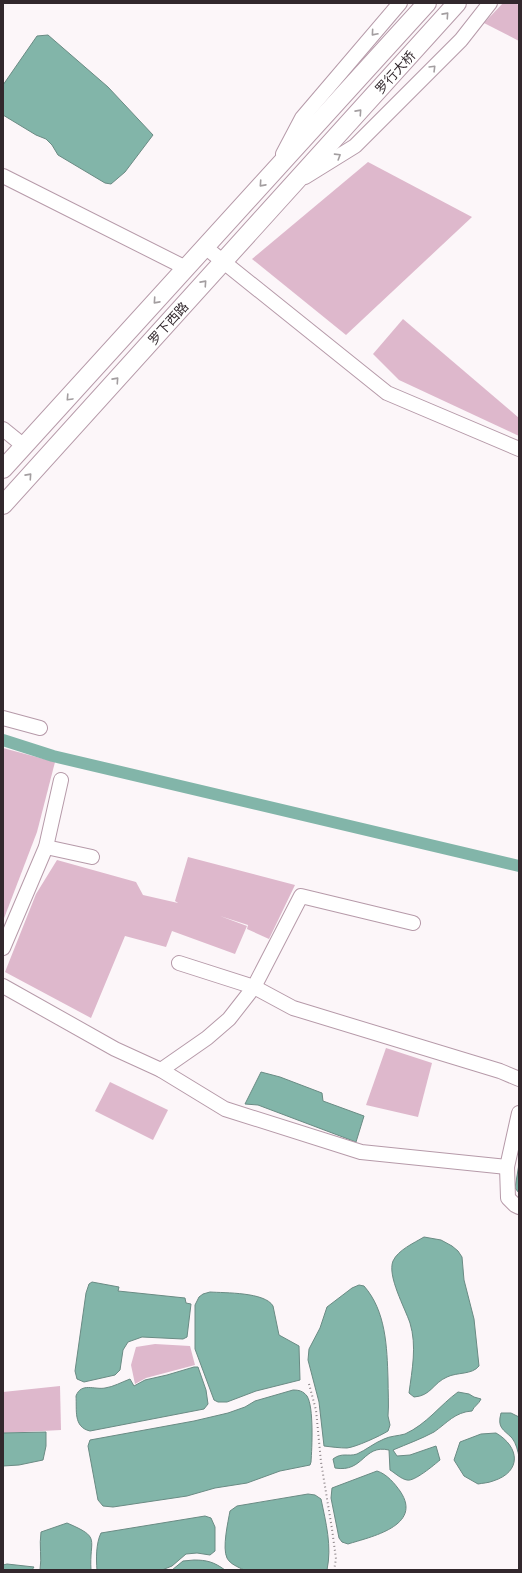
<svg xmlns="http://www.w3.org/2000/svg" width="522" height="1573" font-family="Manrope,'Noto Sans SC',sans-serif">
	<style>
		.green { fill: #deb8cc }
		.water { fill: #82b5a9; stroke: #6a8b84 }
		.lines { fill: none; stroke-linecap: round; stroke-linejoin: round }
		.canal { stroke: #82b5a9; stroke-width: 12 }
		.minor-casing { stroke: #b69aa9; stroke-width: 16 }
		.major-casing { stroke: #b69aa9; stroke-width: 20 }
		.path { stroke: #8e868a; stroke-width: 2; stroke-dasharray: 1 3; stroke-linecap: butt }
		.minor { stroke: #fff; stroke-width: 14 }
		.major { stroke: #fff; stroke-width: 18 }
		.oneway { stroke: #a39ea0 }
		.labels { text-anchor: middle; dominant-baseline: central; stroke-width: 3; stroke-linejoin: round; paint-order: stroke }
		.street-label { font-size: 13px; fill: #32282d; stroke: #fff }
	</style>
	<rect width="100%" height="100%" fill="#fcf6f9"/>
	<g class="green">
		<path d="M503 3H515L519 5V41L484 23Z"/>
		<path d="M368 162 472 217 346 335 252 259Z"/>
		<path d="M403 319 519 418V436L399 380 373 354Z"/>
		<path d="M3 748 55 762 37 832 3 921Z"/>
		<path d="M188 857 295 885 269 939 247 929 248 925 220 916 247 926 235 954 172 931 166 947 125 936 91 1018 5 972 36 894 57 860 136 882 143 895 178 903 175 901Z"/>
		<path d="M386 1048 432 1063 418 1117 366 1105Z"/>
		<path d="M110 1082 168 1110 153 1140 95 1111Z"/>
		<path d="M155 1344 190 1346 195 1365 146 1378 135 1384 131 1365 136 1347Z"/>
		<path d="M60 1386 61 1430 3 1433V1392Z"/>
	</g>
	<g class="water">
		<path d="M48 35 108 87 153 135 125 172 111 184 105 183 58 155 52 145 46 139 36 135 3 115V85L37 36Z"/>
		<path d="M261 1072 280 1077 322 1093 323 1101 364 1116 356 1142 258 1105 245 1104Z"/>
		<path d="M519 1164V1193L515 1188Z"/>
		<path d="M424 1237 441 1240 452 1246 458 1251 462 1257 464 1280 474 1319 479 1366C472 1375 457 1372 447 1377 433 1383 431 1396 414 1397L409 1393C412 1370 417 1346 410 1323 405 1308 387 1276 393 1261 398 1250 414 1243 424 1237Z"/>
		<path d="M92 1282 119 1287 118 1291 185 1298 186 1303 191 1304 187 1337 183 1339 142 1337 128 1342 123 1350 120 1370 115 1375 84 1382 77 1379 75 1371 86 1293 89 1284Z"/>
		<path d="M359 1285 364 1286C386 1311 387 1347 388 1379 388 1392 389 1404 388 1416L390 1425 388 1431C380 1436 356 1447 347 1448 340 1448 332 1447 324 1446L319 1402 308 1360 309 1349 320 1328 327 1307 352 1288Z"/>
		<path d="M210 1292C225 1293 265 1292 273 1306L279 1335 299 1346 300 1380 256 1391 227 1402H218L214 1400 195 1349V1305L199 1297 203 1294Z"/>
		<path d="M194 1367H198L206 1390 208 1404 204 1409 90 1431C73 1427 77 1410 76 1396 81 1382 95 1390 105 1388 113 1387 122 1382 130 1379L134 1386 145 1380 167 1375Z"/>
		<path d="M293 1390C299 1390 303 1391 307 1396 314 1407 312 1448 311 1462L310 1465 280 1471 247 1483 215 1488 187 1496 113 1507 103 1506 98 1500 88 1446 90 1440 194 1421 228 1413 245 1407 255 1401Z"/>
		<path d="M458 1392 469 1394 474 1397 481 1399C479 1404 474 1406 472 1411 455 1412 447 1423 434 1432 421 1439 407 1444 393 1450L397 1456 410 1455 436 1446 440 1460C434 1465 414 1482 407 1480 401 1479 395 1473 390 1470L389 1450C363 1444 364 1473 335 1468L333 1459C342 1452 348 1457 357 1454 366 1450 374 1443 384 1439 390 1436 398 1436 405 1434 427 1424 440 1405 458 1392Z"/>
		<path d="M501 1413H511L519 1417V1457C518 1451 516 1443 512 1438 503 1429 497 1428 501 1413Z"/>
		<path d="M46 1432V1446L43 1460 19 1465 3 1466V1433Z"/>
		<path d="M496 1433C520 1447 522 1472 493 1481 488 1483 483 1483 478 1484L464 1476 454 1460 460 1442 481 1434Z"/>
		<path d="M377 1471C387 1474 395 1484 400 1491 424 1526 370 1537 348 1544L342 1542 339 1538 331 1498 332 1488Z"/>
		<path d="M308 1494 315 1495 321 1499C326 1523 332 1546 327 1570H244C238 1567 230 1564 227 1558 222 1548 228 1522 230 1511L237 1506Z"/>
		<path d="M205 1516 211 1518 215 1527V1551L210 1555 197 1553 186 1554 172 1566 162 1570H97C96 1559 96 1543 101 1533Z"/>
		<path d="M67 1523C102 1538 89 1538 91 1570H40C42 1558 39 1545 41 1532Z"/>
		<path d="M194 1560C207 1560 214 1562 225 1570H172L183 1561Z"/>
		<path d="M7 1564 34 1567 32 1570H3V1565Z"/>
	</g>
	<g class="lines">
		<path class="canal" d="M3 740 53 756 519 866"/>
		<defs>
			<g id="minor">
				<path d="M283 154 302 118 400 3"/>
				<path d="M3 176 186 268"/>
				<path d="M305 177 355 146 461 40 490 3"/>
				<path d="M205 247 387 393 519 449"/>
				<path d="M3 429 24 446"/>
				<path d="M3 718 40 728"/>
				<path d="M46 847 92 857"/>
				<path d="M3 948 46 847 61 780"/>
				<path d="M179 963 254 987 301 896 413 923"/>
				<path d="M3 986 115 1049 161 1070 207 1038 229 1019 254 987 293 1008 500 1071 519 1079"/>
				<path d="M161 1070 225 1109 361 1152 507 1167"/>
				<path d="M519 1113 507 1167 508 1198 515 1205 519 1207"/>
			</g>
			<g id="major">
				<path d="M3 469 427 3"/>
				<path d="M3 505 457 3"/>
			</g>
		</defs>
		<use href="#minor" class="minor-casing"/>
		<use href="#major" class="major-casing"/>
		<path class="path" d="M309 1384 316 1410 321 1462 332 1529 336 1559 334 1570"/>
		<use href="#minor" class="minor"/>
		<use href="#major" class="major"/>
	</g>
	<defs><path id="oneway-chevron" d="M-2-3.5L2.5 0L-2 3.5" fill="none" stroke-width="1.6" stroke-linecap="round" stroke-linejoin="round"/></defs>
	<g class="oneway">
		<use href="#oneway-chevron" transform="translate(446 15) rotate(-48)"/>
		<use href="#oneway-chevron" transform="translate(374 33) rotate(131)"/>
		<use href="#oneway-chevron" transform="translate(433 68) rotate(-45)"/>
		<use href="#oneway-chevron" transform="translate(359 112) rotate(-48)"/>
		<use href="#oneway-chevron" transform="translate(338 156) rotate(-32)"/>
		<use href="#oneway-chevron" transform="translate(262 184) rotate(132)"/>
		<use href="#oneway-chevron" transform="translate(204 283) rotate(-48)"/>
		<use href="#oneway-chevron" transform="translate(156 301) rotate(132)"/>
		<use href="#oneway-chevron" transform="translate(116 380) rotate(-48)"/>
		<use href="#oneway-chevron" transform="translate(69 398) rotate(133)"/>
		<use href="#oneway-chevron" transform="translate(29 476) rotate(-48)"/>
	</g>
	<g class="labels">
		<g class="street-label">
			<text transform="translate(395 72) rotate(-48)">罗行大桥</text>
			<text transform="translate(168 323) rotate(-48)">罗下西路</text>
		</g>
	</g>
	<rect width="522" height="1573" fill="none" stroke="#32282d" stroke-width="8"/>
</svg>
